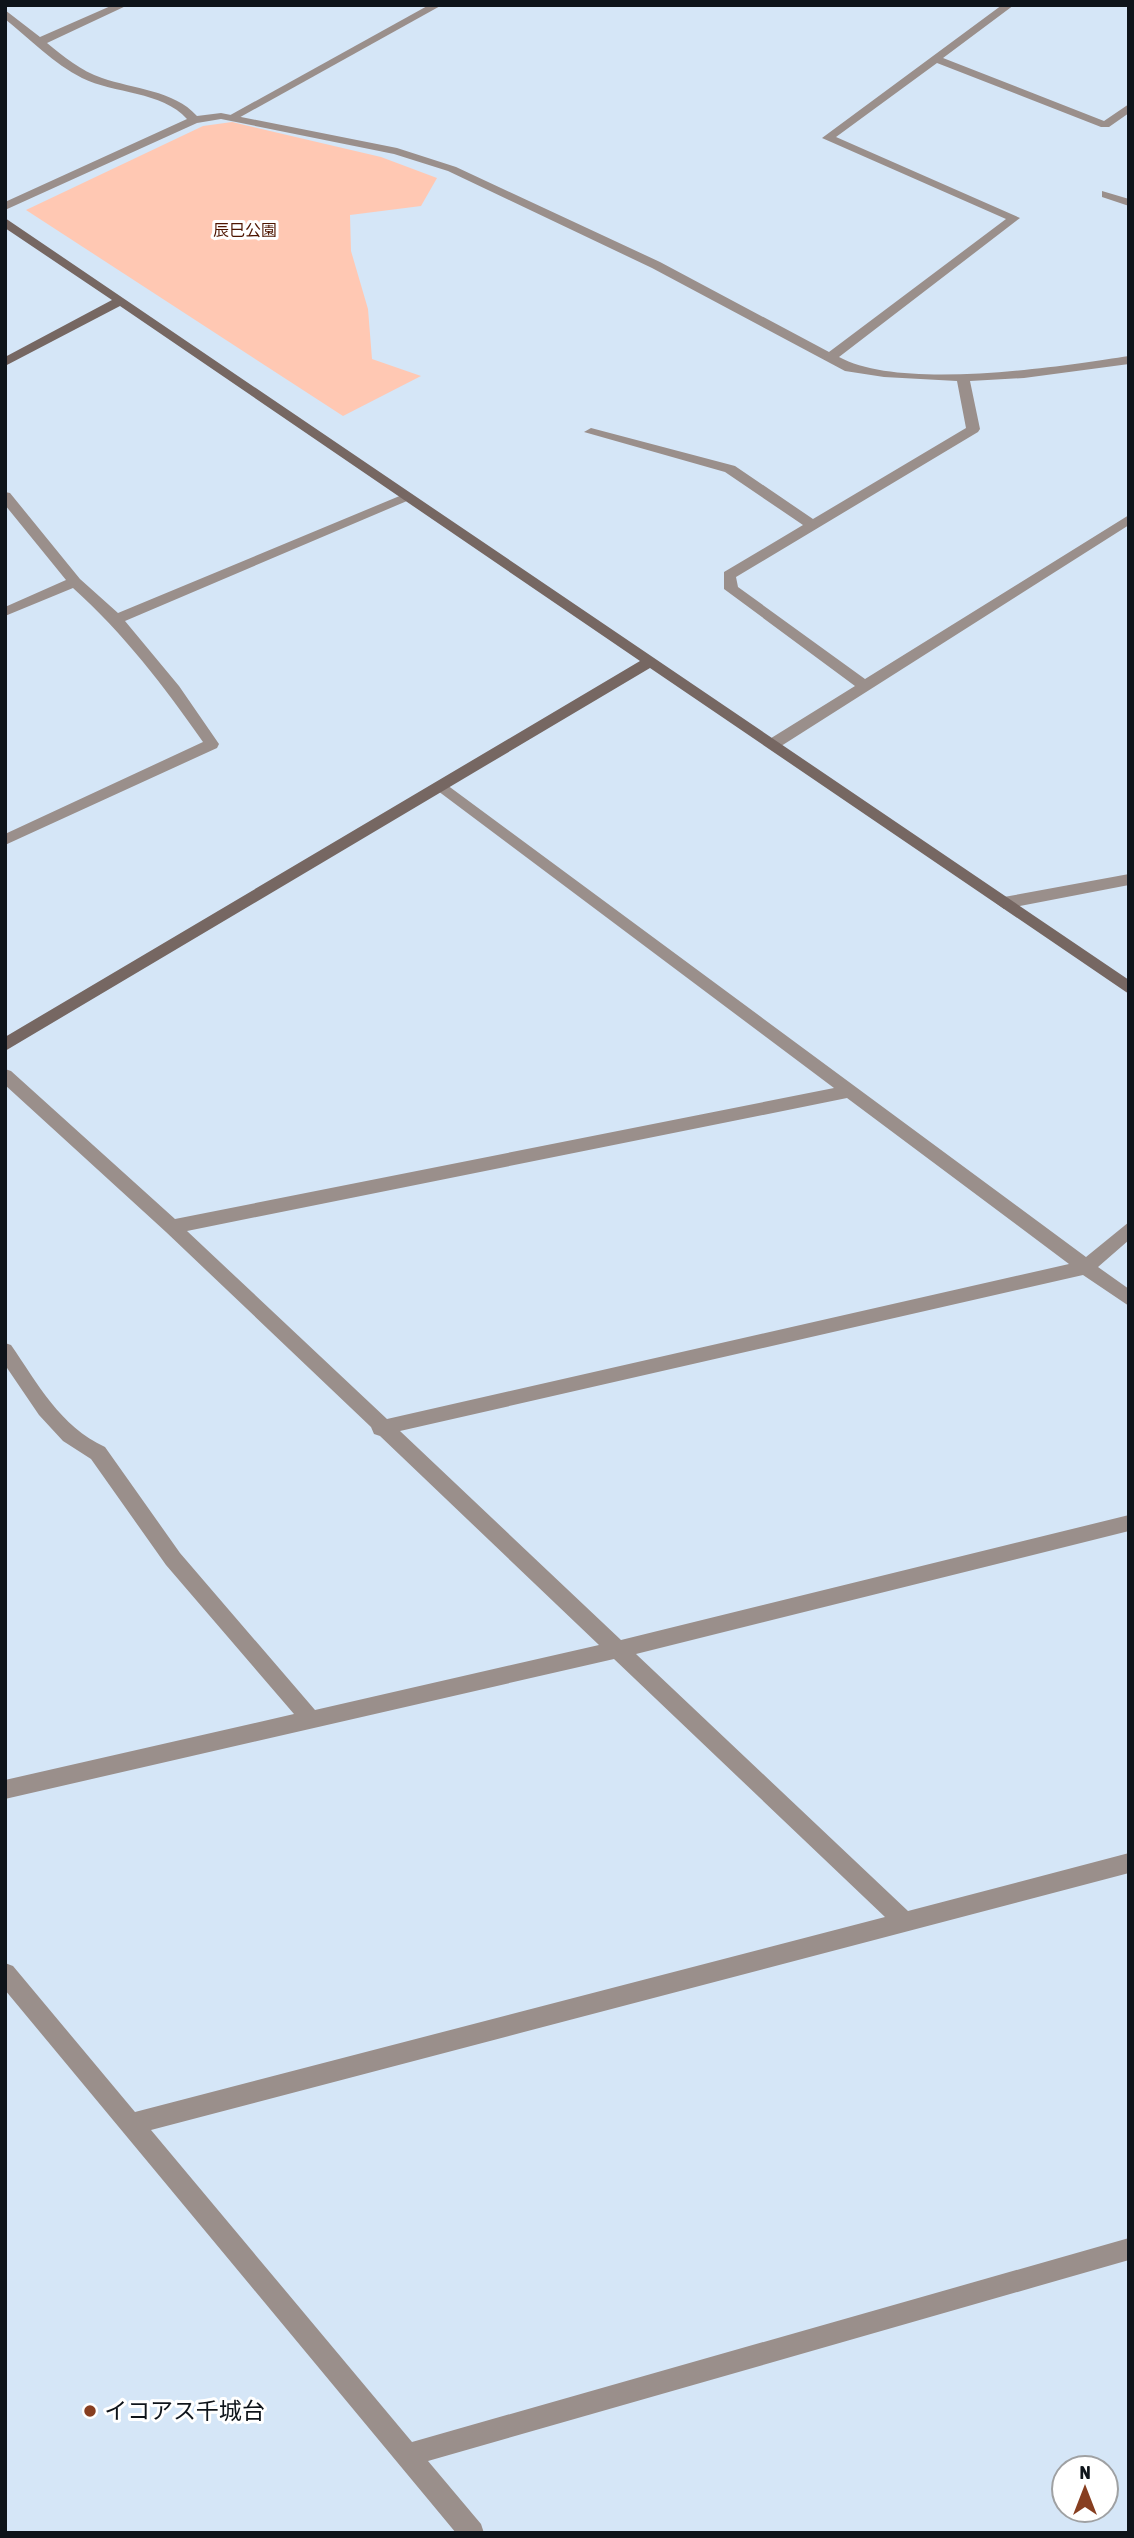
<svg xmlns="http://www.w3.org/2000/svg" width="1134" height="2538" font-family="'Asap Condensed','Noto Sans JP',sans-serif">
	<style>
		.green { fill: #ffc8b3 }
		.lines { fill: none; stroke-linecap: round; stroke-linejoin: round }
		.lane { fill: #9a8f8b; fill-rule: evenodd }
		.street { fill: #9a8f8b; fill-rule: evenodd }
		.secondary { fill: #766762; fill-rule: evenodd }
		.poi-dot { fill: #873e20; stroke: #fff; stroke-width: 2.5 }
		.labels { text-anchor: middle; dominant-baseline: central; stroke-width: 6; stroke-linejoin: round; paint-order: stroke }
		.far-park-label { font-size: 16px; fill: #4e1500; stroke: #fff }
		.near-poi-label { font-size: 23px; fill: #0e141a; stroke: #fff; text-anchor: start }
	</style>
	<rect width="100%" height="100%" fill="#d5e6f7"/>
	<path class="green" d="M232 122 381 157 437 178 421 206 350 215 351 251 368 309 372 359 421 376 343 416 26 210 203 126Z"/>
	<g class="lines">
		<g class="lane">
			<path d="M429 5H442L235 120 225 118Z"/>
			<path d="M5 492 10 493 80 579 118 613 402 495H412L414 498 125 621 179 686 219 744 217 748 5 845V834L203 742C164 686 124 634 73 588L5 616V607L66 580 5 505Z"/>
		</g>
		<g class="street">
			<path d="M113 5H128L47 43C63 56 81 71 102 78 133 89 174 90 197 116L221 113 397 148 456 167 660 262 829 352 1006 219 822 138 1002 5H1014L943 58 1104 121 1129 104V113L1109 127H1101L937 63 836 137 1020 218 839 357C901 391 1058 367 1129 356V364L1024 378 970 381 980 429 978 432 736 577 738 587 865 679 1129 515V525L778 748H768V740L855 686 724 589V572L803 525 725 472 584 432 591 428 735 466 813 519 966 428 957 381 884 377 845 371 652 268 448 171 394 154 221 119 197 123 5 210V202L187 119C162 91 114 94 82 78 54 64 30 39 5 19V10L40 37Z"/>
			<path d="M1102 191 1129 199V206L1102 197Z"/>
			<path d="M443 782 1086 1257 1129 1222V1240L1098 1267 1129 1289V1306L1083 1275 400 1431 621 1640 1129 1515V1531L636 1654 908 1911 1129 1853V1873L151 2130 412 2442 1129 2238V2260L428 2461 481 2524 484 2533H456L5 1990V1963L13 1966 135 2112 885 1917 614 1659 5 1799V1780L294 1714 166 1565 91 1459 63 1441 39 1415 5 1365V1343L11 1345C38 1384 60 1426 105 1447L180 1553 315 1710 599 1645 380 1436 374 1434 371 1427 166 1232 5 1085V1069L11 1071 175 1219 834 1088 438 791 436 787 438 783ZM847 1098 1069 1264 387 1419 187 1231Z"/>
			<path d="M1129 874V885L1004 909 996 903 1004 897Z"/>
		</g>
		<path class="secondary" d="M5 218 1129 980V994L650 668 5 1051V1037L640 661 120 306 5 366V357L112 300 5 228Z"/>
	</g>
	<circle class="poi-dot" cx="90" cy="2411" r="7"/>
	<g class="labels">
		<g class="far-park-label">
			<text x="245" y="230">辰巳公園</text>
		</g>
		<g class="near-poi-label">
			<text x="104" y="2411">イコアス千城台</text>
		</g>
	</g>
	<rect width="1134" height="2538" fill="none" stroke="#0e141a" stroke-width="14"/>
	<g transform="translate(1085 2489)"><circle r="33" fill="#ffffff" stroke="#9fa1a3" stroke-width="2"/>
	<path d="M0-5L12 26L0 18L-12 26Z" fill="#873e20"/>
	<text y="-10" font-size="19" font-weight="bold" text-anchor="middle" fill="#0e141a">N</text>
	</g>
</svg>
